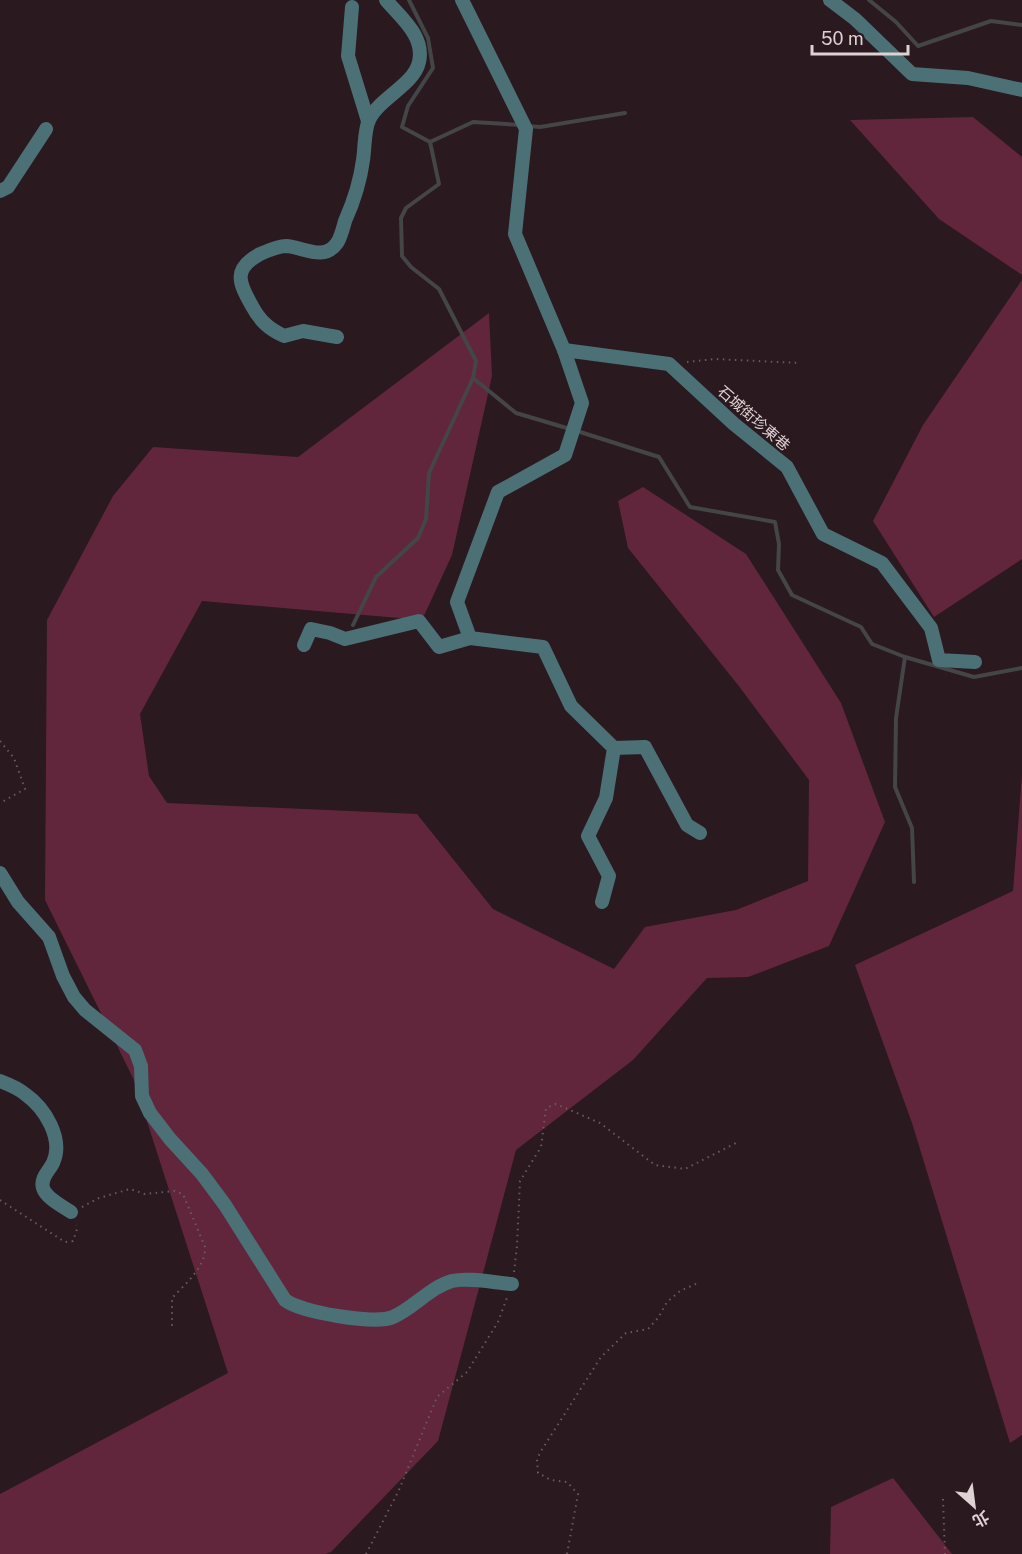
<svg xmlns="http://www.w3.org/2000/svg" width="1022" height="1554" font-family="'Public Sans','Noto Sans TC',sans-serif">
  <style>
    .green { fill: #61263b }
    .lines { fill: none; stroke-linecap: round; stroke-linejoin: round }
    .stream { stroke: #434547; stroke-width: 4 }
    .path { stroke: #6a5b5f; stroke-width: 2; stroke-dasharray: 1.5 4.5; stroke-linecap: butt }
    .minor { stroke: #4b7076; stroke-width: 14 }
    .labels { text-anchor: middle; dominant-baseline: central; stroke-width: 4.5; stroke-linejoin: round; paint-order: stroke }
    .street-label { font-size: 15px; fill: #ded2d5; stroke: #2a191e }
  </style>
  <rect width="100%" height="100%" fill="#2a191e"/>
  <!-- green -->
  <g class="green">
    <path d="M973,117L1022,157V275L939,219L850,120Z"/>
    <path d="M1022,280V559L934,617L873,521L923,425Z"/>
    <path d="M489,313L492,376L452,555L422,620L202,601L140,714L149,776L167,803L417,814L493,909L614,969L645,927L736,910L808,881L809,780L738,685L628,548L618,501L643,487L746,554L841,703L885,822L829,946L748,977L707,978L633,1060L516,1150L438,1441L331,1552L325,1554H0V1494L228,1373L133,1078L45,900L47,620L113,496L153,447L298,457Z"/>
    <path d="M1022,775V1435L1010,1443L912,1123L855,965L1013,891Z"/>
    <path d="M893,1478L952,1554H830L831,1507Z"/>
  </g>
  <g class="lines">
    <!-- stream -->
    <g class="stream">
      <path d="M409,0L428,38L433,68L408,106L402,127L430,142L439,184L406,208L401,218L402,256L411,267L439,289L476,361L473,378L516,413L570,429"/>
      <path d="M869,0L896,22L918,46L991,21L1022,25"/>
      <path d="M528,126L540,127L625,113"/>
      <path d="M430,142L473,122L520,125"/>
      <path d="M577,431L659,457L690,507L775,522L779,544L778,570L792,595L861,627L872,644L905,657L974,677L1022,668"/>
      <path d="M353,625L376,577L418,538L426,519L429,473L473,378"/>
      <path d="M905,657L896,718L895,787L912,828L914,882"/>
    </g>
    <!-- path -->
    <g class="path">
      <path d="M687,362L715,359L800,363"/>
      <path d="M0,741L14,758L25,789L2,802L0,801"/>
      <path d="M0,1200L65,1242L73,1241L77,1229L76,1225"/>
      <path d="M82,1207L99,1198L130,1189L145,1194L174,1191L183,1194L205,1247C206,1267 185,1284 172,1298V1326"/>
      <path d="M514,1272L517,1246L520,1181L541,1147L546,1108L556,1104L600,1123L655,1165L685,1169L736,1143"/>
      <path d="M943,1499L945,1554"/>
      <path d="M366,1554L399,1490L437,1397L467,1372L498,1322L508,1295"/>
      <path d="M567,1554L578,1494L567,1482L551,1480L538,1473L537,1459L541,1451L601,1357L626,1333L648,1329L658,1318L667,1302L680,1291L700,1282"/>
    </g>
    <!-- minor -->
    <g class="minor">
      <path d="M462,0L526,129L515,234L564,350L582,403L565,455L498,492L457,602L470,638L543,647L571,706L614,748L606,798L588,836L609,876L602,902"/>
      <path d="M830,0L855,19L912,74L968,78L1022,90"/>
      <path d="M352,7L348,56L368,121"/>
      <path d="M0,191L8,187L46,129"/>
      <path d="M337,337L303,331L284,336C269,329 260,321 252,306C239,283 232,269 260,254C267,251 278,246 286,246C303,247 324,262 337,243C341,237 343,228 345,221C354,201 360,183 363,160C365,148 364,131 369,120C379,98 414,85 419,62C425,36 401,18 386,0"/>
      <path d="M564,350L669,364L734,424L787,467L823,534L882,563L931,628L939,660L975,662"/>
      <path d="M304,645L311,629L330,633L345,639L419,621L439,647L470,638"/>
      <path d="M614,748L645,747L687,825L700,833"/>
      <path d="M0,873L18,902L49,937L63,976L74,997L85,1010L135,1050L141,1066L142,1096L150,1113L170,1139L202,1174L225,1205L285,1300C300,1312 375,1325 393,1317C414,1308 430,1287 452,1281C468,1277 496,1283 512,1284"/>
      <path d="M0,1081C8,1084 18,1088 25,1094C45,1108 64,1139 53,1163C49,1171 40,1178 43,1188C46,1198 62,1206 71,1212"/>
    </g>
  </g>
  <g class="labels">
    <!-- street labels -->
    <g class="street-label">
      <text transform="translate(754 418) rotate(41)">石城街珍東巷</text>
    </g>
  </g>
  <!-- north arrow -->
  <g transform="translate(974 1506) rotate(152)" stroke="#2a191e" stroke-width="4.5" paint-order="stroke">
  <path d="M0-4.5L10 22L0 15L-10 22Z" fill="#ded2d5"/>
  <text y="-9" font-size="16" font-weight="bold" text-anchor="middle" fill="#ded2d5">北</text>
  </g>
  <!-- scale -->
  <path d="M812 45v9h96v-9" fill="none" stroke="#ded2d5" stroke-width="3"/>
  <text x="821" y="45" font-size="18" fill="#ded2d5" stroke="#2a191e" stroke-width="4.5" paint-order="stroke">50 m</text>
</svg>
